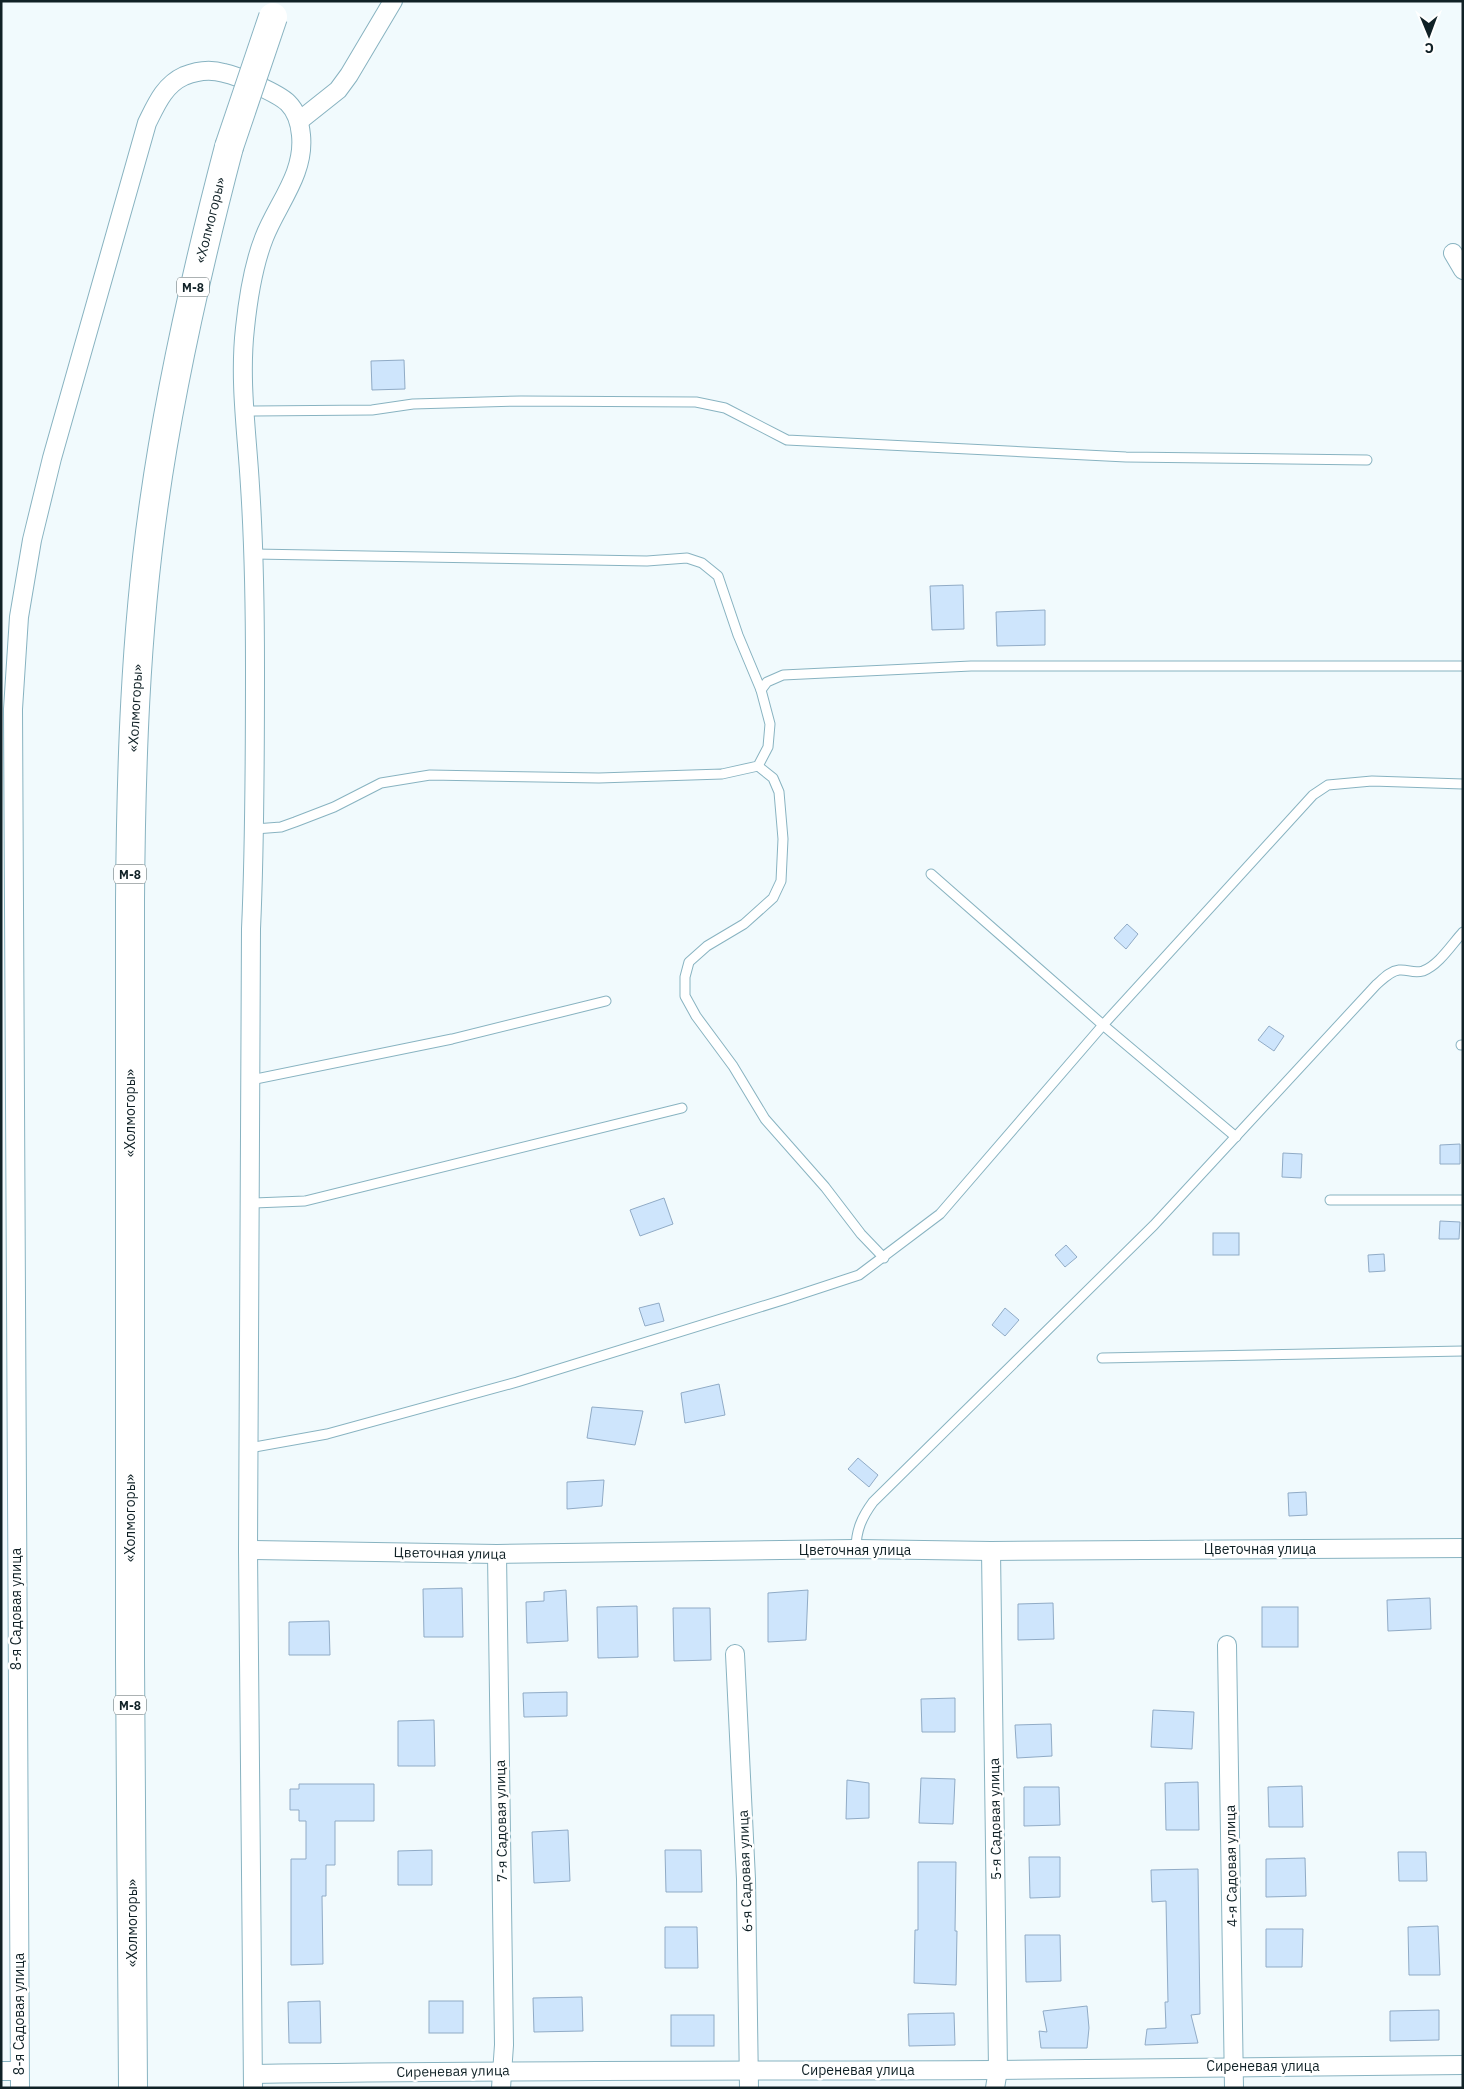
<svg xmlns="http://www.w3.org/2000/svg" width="1464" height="2089" font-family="'IBM Plex Sans',sans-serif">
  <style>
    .building { fill: #cee5fc; stroke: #90abc6 }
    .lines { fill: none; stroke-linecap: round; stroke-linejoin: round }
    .lane-casing { stroke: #88b3c1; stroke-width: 11 }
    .street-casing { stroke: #88b3c1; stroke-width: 20 }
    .highway-casing { stroke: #88b3c1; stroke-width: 30 }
    .lane { stroke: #fff; stroke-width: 9 }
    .street { stroke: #fff; stroke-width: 18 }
    .highway { stroke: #fff; stroke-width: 28 }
    .highway-bridge-casing { stroke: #88b3c1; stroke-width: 30; stroke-linecap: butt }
    .highway-bridge { stroke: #fff; stroke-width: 28 }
    .labels { text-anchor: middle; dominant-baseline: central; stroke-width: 5; stroke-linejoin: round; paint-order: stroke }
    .shield { fill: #fff; stroke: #586467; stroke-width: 1 }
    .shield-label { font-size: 12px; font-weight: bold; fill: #102126 }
    .street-label { font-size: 14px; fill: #102126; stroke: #fff }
  </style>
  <rect width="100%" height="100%" fill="#f1fafd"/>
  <!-- building -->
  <g class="building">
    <path d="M404,360L405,389L372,390L371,361Z"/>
    <path d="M963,585L964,629L932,630L930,586Z"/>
    <path d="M1045,610V645L997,646L996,612Z"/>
    <path d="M1127,924L1138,934L1126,949L1114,938Z"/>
    <path d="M1269,1026L1284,1036L1274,1051L1258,1040Z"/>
    <path d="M1460,1144V1164H1440V1145Z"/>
    <path d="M1283,1153L1302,1154L1301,1178L1282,1177Z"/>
    <path d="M664,1198L673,1224L640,1236L630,1210Z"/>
    <path d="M1440,1221L1460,1222L1459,1239H1439Z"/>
    <rect x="1213" y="1233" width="26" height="22"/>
    <path d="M1066,1245L1077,1257L1065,1267L1055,1255Z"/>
    <path d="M1384,1254L1385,1271L1369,1272L1368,1255Z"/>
    <path d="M659,1303L664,1321L645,1326L639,1308Z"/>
    <path d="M1005,1308L1019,1320L1005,1336L992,1325Z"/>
    <path d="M719,1384L725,1415L685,1423L681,1393Z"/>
    <path d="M592,1407L643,1411L635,1445L587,1438Z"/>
    <path d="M858,1458L878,1475L869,1487L848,1469Z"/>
    <path d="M604,1480L602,1506L567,1509V1482Z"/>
    <path d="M1306,1492L1307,1515L1289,1516L1288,1493Z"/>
    <path d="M462,1588L463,1637H424L423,1589Z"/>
    <path d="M566,1590L568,1641L527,1643L526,1602L544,1601V1592Z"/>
    <path d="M808,1590L806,1640L768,1642V1593Z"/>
    <path d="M1430,1598L1431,1629L1388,1631L1387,1600Z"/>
    <path d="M1053,1603L1054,1639L1018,1640V1604Z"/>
    <path d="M637,1606L638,1657L598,1658L597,1607Z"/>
    <rect x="1262" y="1607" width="36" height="40"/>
    <path d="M673,1608H710L711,1660L674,1661Z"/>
    <path d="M329,1621L330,1655H289V1622Z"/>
    <path d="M567,1692V1716L524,1717L523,1693Z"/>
    <path d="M955,1698V1732H922L921,1699Z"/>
    <path d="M1153,1710L1194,1712L1192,1749L1151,1747Z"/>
    <path d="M434,1720L435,1766H398V1721Z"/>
    <path d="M1051,1724L1052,1756L1017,1758L1015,1725Z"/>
    <path d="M921,1778L955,1779L953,1824L919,1823Z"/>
    <path d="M847,1780L869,1783V1818L846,1819Z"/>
    <path d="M1198,1782L1199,1830H1166L1165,1783Z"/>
    <path d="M299,1784H374V1821H335V1865H326V1896H322L323,1964L291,1965V1859H306V1821H299V1810H290V1789H299Z"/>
    <path d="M1302,1786L1303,1827H1269L1268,1787Z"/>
    <path d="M1024,1787H1059L1060,1825L1024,1826Z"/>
    <path d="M568,1830L570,1881L534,1883L532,1832Z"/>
    <path d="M432,1850V1885H398V1851Z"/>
    <path d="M665,1850H701L702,1892H666Z"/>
    <path d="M1398,1852H1426L1427,1881H1399Z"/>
    <path d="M1029,1857H1060V1897L1030,1898Z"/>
    <path d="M1305,1858L1306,1896L1266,1897V1859Z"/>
    <path d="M918,1862H956L955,1931H957L956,1985L914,1983L915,1930H918Z"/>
    <path d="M1198,1869L1200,2014L1191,2015L1198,2043L1145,2045L1147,2029L1166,2028L1165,2002H1168L1166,1901L1152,1902L1151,1870Z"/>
    <path d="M1438,1926L1440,1975H1409L1408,1927Z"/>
    <path d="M665,1927H697L698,1968H665Z"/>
    <path d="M1266,1929H1303L1302,1967H1266Z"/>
    <path d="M1025,1935H1060L1061,1981L1026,1982Z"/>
    <path d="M582,1997L583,2031L534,2032L533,1998Z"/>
    <path d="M320,2001L321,2043H289L288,2002Z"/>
    <rect x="429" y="2001" width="34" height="32"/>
    <path d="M1087,2006L1089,2028L1087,2048H1041L1039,2031L1047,2032L1043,2011Z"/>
    <path d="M1439,2010V2040L1390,2041V2011Z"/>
    <path d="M954,2013L955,2045L909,2046L908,2014Z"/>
    <rect x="671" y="2015" width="43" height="31"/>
  </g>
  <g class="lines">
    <!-- lane casing -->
    <g class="lane-casing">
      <g id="lane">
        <path d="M243,411L372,410L413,404L521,401L696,402L725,408L787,440L1126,457L1367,460"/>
        <path d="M253,554L647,561L687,558L702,563L718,576L738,635L761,690"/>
        <path d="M758,766L773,778L779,792L783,839L781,881L773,898L744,924L707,946L689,962L685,977V996L696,1016L733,1066L765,1119L825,1187L861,1234L884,1258"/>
        <path d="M255,829L281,827L295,822L334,807L381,783L430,775L599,778L722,774L758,766L768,747L770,724L761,690L767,682L783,675L971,666H1463"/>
        <path d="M931,874L1103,1025L1236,1137"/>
        <path d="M1461,1045H1463"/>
        <path d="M251,1080L452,1039L606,1001"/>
        <path d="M1330,1200H1463"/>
        <path d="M251,1203L305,1201L682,1108"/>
        <path d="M1102,1358L1463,1351"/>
        <path d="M249,1448L327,1434L517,1382L786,1299L859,1275L940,1214L1103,1025L1313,795L1328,785L1372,781L1463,784"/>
        <path d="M856,1549C856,1530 862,1517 873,1502L1154,1225L1376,985C1383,979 1390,971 1399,970C1408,969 1413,974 1423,971C1439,965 1452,944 1463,932"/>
      </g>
    </g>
    <!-- street casing -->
    <g class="street-casing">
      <g id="street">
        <path d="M299,121L338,90L349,75L393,1"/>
        <path d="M1453,253L1463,270"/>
        <path d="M248,1550L497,1554L856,1549L991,1551L1463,1548"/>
        <path d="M991,1551L998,2070L995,2088"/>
        <path d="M497,1554L504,2045L501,2088"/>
        <path d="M1227,1645L1234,2088"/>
        <path d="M735,1654L746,1879L749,2088"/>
        <path d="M1,2071H19"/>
        <path d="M253,2074C500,2070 747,2071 995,2070C1151,2069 1307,2066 1463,2065"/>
        <path d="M20,2088L13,709L19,617L32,540L52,458L147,123C156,105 164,85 184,76C196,71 211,69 224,73C238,76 278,93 288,103C296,111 300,124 301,135C305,174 277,204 264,238C253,266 248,299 245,328C239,381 247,433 250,486C254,546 255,608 255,669C255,756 255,842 251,929L248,1550L253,2088"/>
      </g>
    </g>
    <!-- highway casing -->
    <g class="highway-casing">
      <path id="highway" d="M133,2088L130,1660V901C131,768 135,635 154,503C171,382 198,265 229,147"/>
    </g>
    <!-- lane -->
    <use href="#lane" class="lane"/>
    <!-- street -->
    <use href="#street" class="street"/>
    <!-- highway -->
    <use href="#highway" class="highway"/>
    <!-- highway-bridge casing -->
    <g class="highway-bridge-casing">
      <path id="highway-bridge" d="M229,147L273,17"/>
    </g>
    <!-- highway-bridge -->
    <use href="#highway-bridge" class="highway-bridge"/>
  </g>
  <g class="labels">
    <!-- shield labels -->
    <g class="shield">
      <rect x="177" y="277.5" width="32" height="19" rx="4"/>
      <rect x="114" y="864.5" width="32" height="19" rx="4"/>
      <rect x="114" y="1695.5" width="32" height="19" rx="4"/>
    </g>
    <g class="shield-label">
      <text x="193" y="287">М-8</text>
      <text x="130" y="874">М-8</text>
      <text x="130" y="1705">М-8</text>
    </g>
    <!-- street labels -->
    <g class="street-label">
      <text transform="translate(210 220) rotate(-76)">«Холмогоры»</text>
      <text transform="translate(135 708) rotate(-87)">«Холмогоры»</text>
      <text transform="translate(130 1113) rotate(-90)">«Холмогоры»</text>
      <text transform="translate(130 1518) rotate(-90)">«Холмогоры»</text>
      <text x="1260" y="1549">Цветочная улица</text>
      <text x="855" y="1550">Цветочная улица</text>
      <text transform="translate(450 1553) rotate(1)">Цветочная улица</text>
      <text transform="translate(16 1609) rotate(-90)">8-я Садовая улица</text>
      <text transform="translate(995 1819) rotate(-91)">5-я Садовая улица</text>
      <text transform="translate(501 1821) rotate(-91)">7-я Садовая улица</text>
      <text transform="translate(1231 1866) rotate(-91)">4-я Садовая улица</text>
      <text transform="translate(745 1871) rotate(-92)">6-я Садовая улица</text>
      <text transform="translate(132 1923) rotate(-90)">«Холмогоры»</text>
      <text transform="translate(19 2014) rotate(-90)">8-я Садовая улица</text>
      <text x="1263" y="2066">Сиреневая улица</text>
      <text x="858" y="2070">Сиреневая улица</text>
      <text transform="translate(453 2071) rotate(-1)">Сиреневая улица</text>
    </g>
  </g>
  <!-- border -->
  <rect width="1464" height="2089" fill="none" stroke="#102126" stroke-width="5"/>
  <!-- north arrow -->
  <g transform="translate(1429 35) rotate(179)" stroke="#ffffff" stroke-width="4" paint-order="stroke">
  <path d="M0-4L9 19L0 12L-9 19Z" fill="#102126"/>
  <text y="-8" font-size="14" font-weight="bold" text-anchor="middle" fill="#102126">С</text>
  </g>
</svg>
